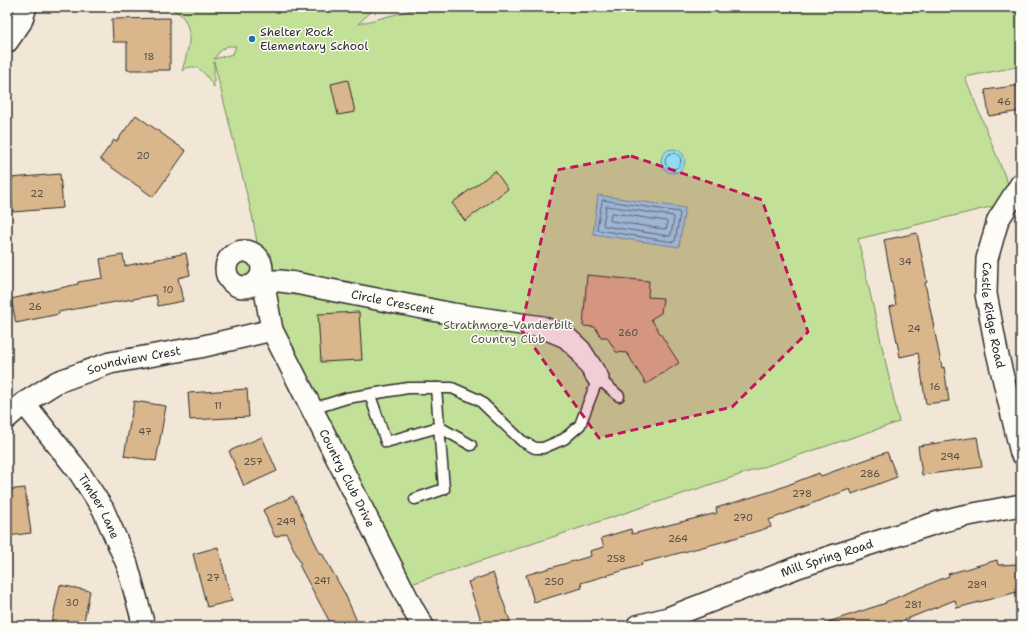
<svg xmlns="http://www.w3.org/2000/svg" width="1028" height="633" font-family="'Shantell Sans',sans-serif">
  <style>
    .green { fill: #c2e098; stroke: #768662; fill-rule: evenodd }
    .water { fill: #91dcf2; stroke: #6895a2 }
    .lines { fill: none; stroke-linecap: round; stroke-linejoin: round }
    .shore { stroke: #54727b; stroke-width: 1 }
    .building { fill: #d9b68b; stroke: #2b2b2b }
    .service-casing { stroke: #2b2b2b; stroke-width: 13 }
    .minor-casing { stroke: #2b2b2b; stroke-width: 24 }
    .service { stroke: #fdfcf7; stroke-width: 10 }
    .minor { stroke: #fdfcf7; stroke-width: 21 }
    .marked { fill: #c2185b; fill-opacity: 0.2; stroke: #c2185b; stroke-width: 3; stroke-dasharray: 8 5; stroke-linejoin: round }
    .poi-dot { fill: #1f6fb2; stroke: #fdfcf7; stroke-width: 1.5 }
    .labels { text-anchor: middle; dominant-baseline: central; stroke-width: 3; stroke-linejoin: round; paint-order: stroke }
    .number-label { font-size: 10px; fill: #564e43 }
    .poi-label { font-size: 12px; fill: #2b2b2b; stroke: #fdfcf7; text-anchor: start }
    .street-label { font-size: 12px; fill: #2b2b2b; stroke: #fdfcf7 }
    .park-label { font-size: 12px; fill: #515846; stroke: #fdfcf7 }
  </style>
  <rect width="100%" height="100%" fill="#f2e7d7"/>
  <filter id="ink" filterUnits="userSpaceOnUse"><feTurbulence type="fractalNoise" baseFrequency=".025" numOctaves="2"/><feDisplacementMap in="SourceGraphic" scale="8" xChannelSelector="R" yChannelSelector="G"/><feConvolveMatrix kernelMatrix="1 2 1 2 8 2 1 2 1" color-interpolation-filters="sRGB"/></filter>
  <g filter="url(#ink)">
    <!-- green -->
    <path class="green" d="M171,7H353L373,10L358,24L424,7H1021V66L965,77L1012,194L1007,203L858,239L899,422L402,587L255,283C249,286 243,288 237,285C211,273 237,234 260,259L252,215L214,62V87C209,80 201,65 191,67C188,67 184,69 182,71C187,53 195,32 182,16C179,13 175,11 172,9ZM227,46H236L233,54L214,59L220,51Z"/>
    <!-- water -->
    <g class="water">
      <circle cx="673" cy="161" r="12"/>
      <path d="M598,195L685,208L679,247L593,234Z"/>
    </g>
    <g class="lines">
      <!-- shore -->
      <g class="shore">
        <circle cx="673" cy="161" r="8"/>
        <path d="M603,200L679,212L680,214L675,241L673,242L598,230L597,228L602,202Z"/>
        <path d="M607,206L673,216L674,218L671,235L669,236L604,226L603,224L606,207Z"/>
        <path d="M613,213L666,221L667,222V228L664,229L611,221L610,220L611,214Z"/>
      </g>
    </g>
    <!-- building -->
    <g class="building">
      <path d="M170,18V70H127V42H113L112,19Z"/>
      <path d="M348,80L355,112L338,115L331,84Z"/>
      <path d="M1021,85V111L989,116L985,90Z"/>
      <path d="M136,115L186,151L153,197L100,159L114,140L116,142Z"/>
      <path d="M495,171L508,189L465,221L452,203Z"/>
      <path d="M60,174L63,208L13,212L10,178Z"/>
      <path d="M917,233L927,282L925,283L942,368L944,367L949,401L926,404L918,353L900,357L890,307L896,305L884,240Z"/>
      <path d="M186,253L190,275L178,278L183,301L158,306L156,295L58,312L59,314L16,323L11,299L78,284V282L103,278L100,259L123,255L125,266Z"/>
      <path d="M587,275L649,281L648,297L663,298L661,313L651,319L679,363L646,384L627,353L616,352L607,337H601L595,327L583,326Z"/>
      <path d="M359,312L362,360L321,362L318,314Z"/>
      <path d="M247,389L249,417L190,420L188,393Z"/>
      <path d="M134,401L166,406L156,461L124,456Z"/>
      <path d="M262,437L277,471L244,486L229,451Z"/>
      <path d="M977,437L982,467L922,475L918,446Z"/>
      <path d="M887,452L897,477L852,494L850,489L769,520L771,527L718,543L641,563L642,565L581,583L582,588L534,602L526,575L591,556L590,551L604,547L601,538L631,529L632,534L717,513L716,508L772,491L819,473L821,476Z"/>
      <path d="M25,488L31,533L7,536V490Z"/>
      <path d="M293,496L320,553H322L345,594L359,626H332L299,565L301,564L286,533L275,537L263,510Z"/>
      <path d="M218,547L232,601L207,607L193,554Z"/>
      <path d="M997,560L998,565L1021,564V591L957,608L955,600L889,626H826L825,623L886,603L885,602L949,576L948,574Z"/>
      <path d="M493,573L504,604L512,626H483L468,582Z"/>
      <path d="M60,585L90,591L83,626H51Z"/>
    </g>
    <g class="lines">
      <!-- service casing -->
      <g class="service-casing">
        <g id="service">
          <path d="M370,395L386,442L439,427L471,445"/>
          <path d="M312,409L347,398L408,388H452L479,400L522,441L535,448H543L564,439L580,425L598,378L619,396"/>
          <path d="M415,499L444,489L436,388"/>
        </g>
      </g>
      <!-- minor casing -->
      <g class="minor-casing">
        <g id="minor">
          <path d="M7,42L21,22L26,7"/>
          <path id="s1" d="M1021,184L998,220L987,259L986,294L997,352L1021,453"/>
          <circle cx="244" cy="269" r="18"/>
          <path id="s2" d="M262,274L272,330L414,611L423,626"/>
          <path id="s3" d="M263,281H280L295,283L453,314L542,327L566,337L580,350L598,378"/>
          <path id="s4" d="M24,403L79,472L103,509L127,564L144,626"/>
          <path id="s5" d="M7,418L24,403L57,382L110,363L200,347L272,330"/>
          <path id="s6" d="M637,626L668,618L798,567L939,522L963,516L1021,505"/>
        </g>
      </g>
      <!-- service -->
      <use href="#service" class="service"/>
      <!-- minor -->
      <use href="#minor" class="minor"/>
    </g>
  </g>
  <!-- marked area -->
  <path class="marked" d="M631,156L762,200L808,332L732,407L599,438L521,329L557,170Z"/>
  <!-- markers -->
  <circle class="poi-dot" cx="252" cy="39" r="4"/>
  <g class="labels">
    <!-- number labels -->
    <g class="number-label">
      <text x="149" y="56">18</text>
      <text x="1004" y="101">46</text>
      <text x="143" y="155">20</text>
      <text x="37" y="193">22</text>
      <text x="905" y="261">34</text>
      <text x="168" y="289">10</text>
      <text x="35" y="306">26</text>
      <text x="914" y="328">24</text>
      <text x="628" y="332">260</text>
      <text x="935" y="386">16</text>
      <text x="218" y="405">11</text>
      <text x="145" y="431">47</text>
      <text x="950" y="456">294</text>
      <text x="253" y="461">257</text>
      <text x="870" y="473">286</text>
      <text x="802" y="493">278</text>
      <text x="743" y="517">270</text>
      <text x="286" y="521">249</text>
      <text x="678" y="538">264</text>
      <text x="616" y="558">258</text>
      <text x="213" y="577">27</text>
      <text x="322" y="580">241</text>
      <text x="554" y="581">250</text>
      <text x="977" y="584">289</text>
      <text x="72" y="602">30</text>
      <text x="913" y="604">281</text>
    </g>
    <!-- poi labels -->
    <g class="poi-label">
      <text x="260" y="32">Shelter Rock<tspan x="260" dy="14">Elementary School</tspan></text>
    </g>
    <!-- street labels -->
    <g class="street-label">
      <text stroke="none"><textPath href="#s3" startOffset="132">Circle Crescent</textPath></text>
      <text stroke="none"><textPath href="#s1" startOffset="140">Castle Ridge Road</textPath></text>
      <text stroke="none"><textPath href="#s5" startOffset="142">Soundview Crest</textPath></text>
      <text stroke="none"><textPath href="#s2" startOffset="223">Country Club Drive</textPath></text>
      <text stroke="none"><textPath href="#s4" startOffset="128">Timber Lane</textPath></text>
      <text stroke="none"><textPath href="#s6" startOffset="202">Mill Spring Road</textPath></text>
    </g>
    <!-- park labels -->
    <g class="park-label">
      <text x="508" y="325">Strathmore-Vanderbilt<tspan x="508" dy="14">Country Club</tspan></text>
    </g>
  </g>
  <!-- margin -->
  <rect width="1028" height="633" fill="none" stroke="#fdfcf7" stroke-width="24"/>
  <rect x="12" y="12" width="1004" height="609" fill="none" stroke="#2b2b2b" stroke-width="1.5" filter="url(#ink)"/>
</svg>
